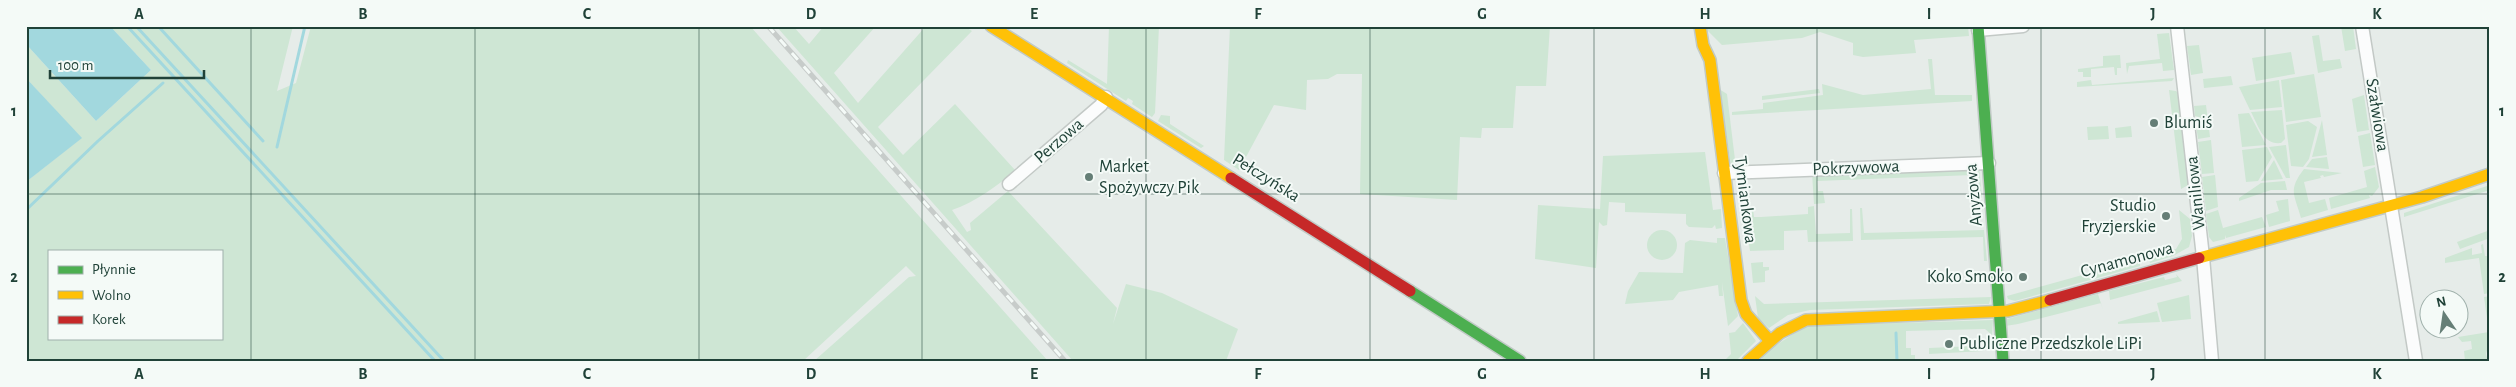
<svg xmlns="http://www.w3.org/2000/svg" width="2516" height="387" font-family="'Alegreya Sans',sans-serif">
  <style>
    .green { fill: #cee6d4; fill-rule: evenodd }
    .water { fill: #a2d8de }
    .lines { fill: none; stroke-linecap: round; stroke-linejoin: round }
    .stream { stroke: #a2d8de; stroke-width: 3 }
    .street-casing { stroke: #c3c9c6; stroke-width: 15 }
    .fast-casing { stroke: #c1cac6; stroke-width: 14 }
    .slow-casing { stroke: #c1cac6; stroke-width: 14 }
    .jam-casing { stroke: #c1cac6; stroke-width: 14 }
    .street { stroke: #fbfcfc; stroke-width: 12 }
    .fast { stroke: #4caf50; stroke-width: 11 }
    .slow { stroke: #ffc107; stroke-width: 11 }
    .jam { stroke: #c62828; stroke-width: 11 }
    .rail-casing { stroke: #c7ccca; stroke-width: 5 }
    .rail { stroke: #f4faf7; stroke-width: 3; stroke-dasharray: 9; stroke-linecap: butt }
    .grid { fill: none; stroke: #204238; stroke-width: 1; stroke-opacity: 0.55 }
    .poi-dot { fill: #657e76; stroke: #f4faf7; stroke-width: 2 }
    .labels { text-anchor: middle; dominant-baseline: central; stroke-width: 4; stroke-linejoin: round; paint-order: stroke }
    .street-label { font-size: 18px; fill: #204238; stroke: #f4faf7 }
    .poi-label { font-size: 18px; fill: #204238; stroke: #f4faf7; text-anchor: start }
    .neatline { fill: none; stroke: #204238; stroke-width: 2 }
    .grid-label { font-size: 16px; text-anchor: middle; font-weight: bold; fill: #204238 }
  </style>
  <rect width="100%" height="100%" fill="#e6ece9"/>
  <!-- green -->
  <g class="green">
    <path d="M110,26H293L277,91L296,83L311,26H750L1048,361H814L909,277L916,276L906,266L803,361H26V182L81,138L26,78V44L96,121L151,70ZM49,251H221V338H49Z"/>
    <path d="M776,26H793L809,44L824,26H876L834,73L858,103L926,26H964L972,31L878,127L903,155L955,104L1015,170C998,186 975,202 952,210L967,232L971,230L970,223L1008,191L1117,308L1113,324L1126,284L1162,293L1238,329L1226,361H1073Z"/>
    <path d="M1109,26H1159L1155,113L1152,117L1132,104L1133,101L1128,98L1126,101L1067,63L1068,60L1107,84Z"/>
    <path d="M1230,26H1550L1546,86H1516L1513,128H1482L1481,138L1460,137L1457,200L1360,194L1362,74H1337L1328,79L1307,80L1306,110L1274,105L1239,170L1224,160Z"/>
    <path d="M1706,26H1968L1969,36L1914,40L1916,53L1863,57L1853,55V43L1820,32L1802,38L1722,45L1707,30Z"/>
    <path d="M2341,26H2353L2356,49L2345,51Z"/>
    <path d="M2169,33L2174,70L2163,71L2162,63L2129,66L2127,74L2126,63L2160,59L2157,34Z"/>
    <path d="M2319,35L2323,61L2340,59L2342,68L2318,73L2312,36Z"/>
    <path d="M2199,45L2203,73L2191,75L2187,46Z"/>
    <path d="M2291,52L2295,74L2256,81L2252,58Z"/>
    <path d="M2120,55L2121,68H2117V75H2115L2114,67L2091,69V77H2083V72H2078V69L2103,66V56Z"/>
    <path d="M1928,59H1932L1935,95H1972V101L1732,115V112L1763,109V103L1823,95L1822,84L1863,95L1931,89Z"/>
    <path d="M2314,74L2321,117L2286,122L2281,80Z"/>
    <path d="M2231,76L2233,85L2204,88L2203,79Z"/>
    <path d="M2174,78L2172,81L2077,87V82L2091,80L2092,85Z"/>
    <path d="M2279,80L2282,107L2250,110L2239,87Z"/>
    <path d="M1719,89L1727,94L1736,168L1731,165Z"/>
    <path d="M1819,89L1820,93L1762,100V96Z"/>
    <path d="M2169,90L2176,91L2179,94L2190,184L2181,189Z"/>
    <path d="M2364,95L2369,130L2357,132L2352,99Z"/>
    <path d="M2206,105L2210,137L2198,139L2195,118L2199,117L2195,116L2194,106Z"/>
    <path d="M2282,110L2285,139L2281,143C2263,145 2259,127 2251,112Z"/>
    <path d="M2249,113L2266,145L2242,147L2238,114Z"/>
    <path d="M1161,115L1170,116V124L1204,146L1201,148L1158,121Z"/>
    <path d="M2322,120L2327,155L2312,157Z"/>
    <path d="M2308,121L2317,127L2309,159L2303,167L2291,166L2286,125Z"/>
    <path d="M2108,126L2109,139L2088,140L2087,127Z"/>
    <path d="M2131,126L2132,137L2116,138L2115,128Z"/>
    <path d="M2370,133L2375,165L2363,167L2358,136Z"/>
    <path d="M2211,140L2214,173L2202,174L2198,142Z"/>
    <path d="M2286,145L2290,178H2286L2269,147Z"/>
    <path d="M2267,147L2272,157L2258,181L2246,182L2242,150Z"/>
    <path d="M1705,152L1713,210L1721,209L1722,228L1716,229L1715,225L1712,228L1689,227L1686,224V214L1625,212V203L1609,202L1607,225L1603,226L1599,222L1596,268L1535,259L1538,205L1600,209L1603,156Z"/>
    <path d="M2327,157L2329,169L2306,167L2312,159Z"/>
    <path d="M2274,160L2283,179L2261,181Z"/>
    <path d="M1979,167L1982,198L1974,197L1973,186L1978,187L1980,181L1974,179L1973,183V175L1817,181L1818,191H1823L1825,203L1814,204L1812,173Z"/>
    <path d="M2375,167L2379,187L2372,196L2369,195L2370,198L2331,209L2329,198L2367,187L2364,171Z"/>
    <path d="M2304,169L2342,173L2324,177L2323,175L2320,176L2321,178L2304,182L2309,203L2325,199L2328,210L2301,218C2294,193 2288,190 2304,169Z"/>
    <path d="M2215,175L2218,207L2206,211L2202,177Z"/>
    <path d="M2285,181L2287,190H2271L2239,201V198L2261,183Z"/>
    <path d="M2490,185V190L2404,217V213Z"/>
    <path d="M2288,199L2290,221L2269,227L2266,215L2279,211L2276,201Z"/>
    <path d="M1814,206L1816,234L1850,233V209H1852L1853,241L1808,242L1807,230L1784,231V250L1750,251L1744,208H1753L1754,217H1761L1808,214V207Z"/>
    <path d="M1860,208H1862L1864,233L1984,230L1987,261H1984L1983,237L1861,240Z"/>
    <path d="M2179,210L2190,219L2192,236L2189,247L2173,256L2150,263L2149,260L2140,263V266L2015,301L2008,299L2007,296L2176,249L2182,239Z"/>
    <path d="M2218,210L2223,228L2262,217L2266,227L2226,238L2225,235V239L2213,242L2209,237L2206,214Z"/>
    <path d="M2490,230V238L2460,249L2457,242Z"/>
    <circle cx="1662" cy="245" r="15"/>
    <path d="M1717,238H1725L1738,316L1728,326L1722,282L1723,296H1719L1718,285L1679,292L1673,300L1625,304L1628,291L1639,272L1683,273L1685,243L1690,240L1717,243Z"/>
    <path d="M2483,244L2485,256H2490V293L2484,294L2479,258L2445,263V258L2472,248V255L2482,253L2481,245Z"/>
    <path d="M1763,262V267H1769V270L1765,271V282L1753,283L1751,263Z"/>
    <path d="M2176,274L2182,281L2110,300L2109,291L2164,277L2165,280L2177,277Z"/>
    <path d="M2098,294L2103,310L2101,303L2018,324L2005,326L2007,319Z"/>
    <path d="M2189,295L2191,319L2162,322L2157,303Z"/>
    <path d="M1755,296L1764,304L1991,297L1989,304L1810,310L1788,315L1769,328L1758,318Z"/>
    <path d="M2490,296V340L2486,354L2488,361H2465L2464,351L2472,349L2471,341L2462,342L2458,337L2489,332L2484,297Z"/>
    <path d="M2157,311L2160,322L2118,324V322Z"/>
    <path d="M1993,320L1992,335L1985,329L1906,331V348H1911V355H1915V361H1761L1763,354L1805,326Z"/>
    <path d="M1743,323L1756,341L1736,361H1724L1731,354L1729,333L1735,332Z"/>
    <path d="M1975,344L1984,346V351L1929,354V348L1975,346Z"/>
  </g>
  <!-- water -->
  <g class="water">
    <path d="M26,26H110L151,70L96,121L26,44Z"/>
    <path d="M26,78L82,138L26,182Z"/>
  </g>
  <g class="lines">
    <!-- stream -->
    <g class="stream">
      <path d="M127,26L435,361"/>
      <path d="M136,26L444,361"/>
      <path d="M158,26L263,141"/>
      <path d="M277,147L305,26"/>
      <path d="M26,210L98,141L163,83"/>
      <path d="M1896,333L1897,361"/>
    </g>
    <!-- street casing -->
    <g class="street-casing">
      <g id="street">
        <path d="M2177,26L2203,257L2212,361"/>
        <path d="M2362,26L2416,361"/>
        <path d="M1978,30L2023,26"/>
        <path d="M1724,173L1989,163"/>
        <path d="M1009,184L1101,105L1106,97"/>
      </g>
    </g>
    <!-- fast casing -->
    <g class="fast-casing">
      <g id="fast">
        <path d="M1978,26L2003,361"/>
        <path d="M1410,291L1520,361"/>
      </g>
    </g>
    <!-- slow casing -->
    <g class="slow-casing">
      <g id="slow">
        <path d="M991,26L1231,178"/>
        <path d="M1700,26L1703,45L1710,60L1741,300L1746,314L1770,341"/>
        <path d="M2199,258L2422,197L2490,174"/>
        <path d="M1748,361L1780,333L1806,320L2008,311L2050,300"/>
      </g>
    </g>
    <!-- jam casing -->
    <g class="jam-casing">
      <g id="jam">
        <path d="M1231,178L1410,291"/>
        <path d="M2050,300L2199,258"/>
      </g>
    </g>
    <!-- street -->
    <use href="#street" class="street"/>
    <!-- fast -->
    <use href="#fast" class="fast"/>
    <!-- slow -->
    <use href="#slow" class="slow"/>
    <!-- jam -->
    <use href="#jam" class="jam"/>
    <!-- rail casing -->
    <g class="rail-casing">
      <path id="rail" d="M768,26L1065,361"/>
    </g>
    <!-- rail -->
    <use href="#rail" class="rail"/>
  </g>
  <!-- grid -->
  <path class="grid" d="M251,26V361M475,26V361M699,26V361M922,26V361M1146,26V361M1370,26V361M1594,26V361M1817,26V361M2041,26V361M2265,26V361M26,194H2490"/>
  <!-- markers -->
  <g class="poi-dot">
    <circle cx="2154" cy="123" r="5"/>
    <circle cx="1089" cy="177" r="5"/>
    <circle cx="2166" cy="216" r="5"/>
    <circle cx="2023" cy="277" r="5"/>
    <circle cx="1949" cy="344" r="5"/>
  </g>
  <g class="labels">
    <!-- street labels -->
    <g class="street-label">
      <text transform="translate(2377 115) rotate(81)">Szałwiowa</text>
      <text transform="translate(1059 141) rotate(-41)">Perzowa</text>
      <text transform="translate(1856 168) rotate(-2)">Pokrzywowa</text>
      <text transform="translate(1266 178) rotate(32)">Pełczyńska</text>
      <text transform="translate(2196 193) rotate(-96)">Waniliowa</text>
      <text transform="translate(1974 195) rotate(-95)">Anyżowa</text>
      <text transform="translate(1745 200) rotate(83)">Tymiankowa</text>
      <text transform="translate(2127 260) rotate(-15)">Cynamonowa</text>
    </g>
    <!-- poi labels -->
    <g class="poi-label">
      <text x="2164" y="123">Blumiś</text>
      <text x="1099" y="167">Market<tspan x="1099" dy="21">Spożywczy Pik</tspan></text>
      <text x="2156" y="206" text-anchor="end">Studio<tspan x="2156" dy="21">Fryzjerskie</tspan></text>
      <text x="2013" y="277" text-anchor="end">Koko Smoko</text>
      <text x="1959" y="344">Publiczne Przedszkole LiPi</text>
    </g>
  </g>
  <!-- border -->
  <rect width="2516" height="387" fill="none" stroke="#f4faf7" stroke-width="55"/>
  <!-- legend -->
  <rect x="48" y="250" width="175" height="90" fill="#f4faf7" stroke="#9fb0ab"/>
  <rect x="58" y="266" width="25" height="8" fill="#4caf50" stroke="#9fb0ab"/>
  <text x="92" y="274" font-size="15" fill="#204238">Płynnie</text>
  <rect x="58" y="291" width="25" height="8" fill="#ffc107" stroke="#9fb0ab"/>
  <text x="92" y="300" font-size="15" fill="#204238">Wolno</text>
  <rect x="58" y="316" width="25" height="8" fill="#c62828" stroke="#9fb0ab"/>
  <text x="92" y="324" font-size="15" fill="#204238">Korek</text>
  <!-- north arrow -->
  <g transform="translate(2444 314) rotate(347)"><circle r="24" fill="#f4faf7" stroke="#9fb0ab"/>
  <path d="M0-4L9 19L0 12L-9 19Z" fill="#657e76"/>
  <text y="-8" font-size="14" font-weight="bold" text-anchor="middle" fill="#204238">N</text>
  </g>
  <!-- scale -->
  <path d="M50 70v8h154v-8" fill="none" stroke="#204238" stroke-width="2.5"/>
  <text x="58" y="70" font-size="15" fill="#204238" stroke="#f4faf7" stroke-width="4" paint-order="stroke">100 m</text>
  <rect x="28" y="28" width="2460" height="332" class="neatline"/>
  <g class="grid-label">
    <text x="139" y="19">A</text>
    <text x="363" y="19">B</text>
    <text x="587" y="19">C</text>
    <text x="811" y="19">D</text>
    <text x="1034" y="19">E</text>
    <text x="1258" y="19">F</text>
    <text x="1482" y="19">G</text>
    <text x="1705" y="19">H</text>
    <text x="1929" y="19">I</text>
    <text x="2153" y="19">J</text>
    <text x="2377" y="19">K</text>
    <text x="14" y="116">1</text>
    <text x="2502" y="116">1</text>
    <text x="14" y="282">2</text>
    <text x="2502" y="282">2</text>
    <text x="139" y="379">A</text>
    <text x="363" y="379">B</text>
    <text x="587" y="379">C</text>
    <text x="811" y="379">D</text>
    <text x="1034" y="379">E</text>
    <text x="1258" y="379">F</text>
    <text x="1482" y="379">G</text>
    <text x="1705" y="379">H</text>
    <text x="1929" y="379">I</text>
    <text x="2153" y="379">J</text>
    <text x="2377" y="379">K</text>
  </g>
</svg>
